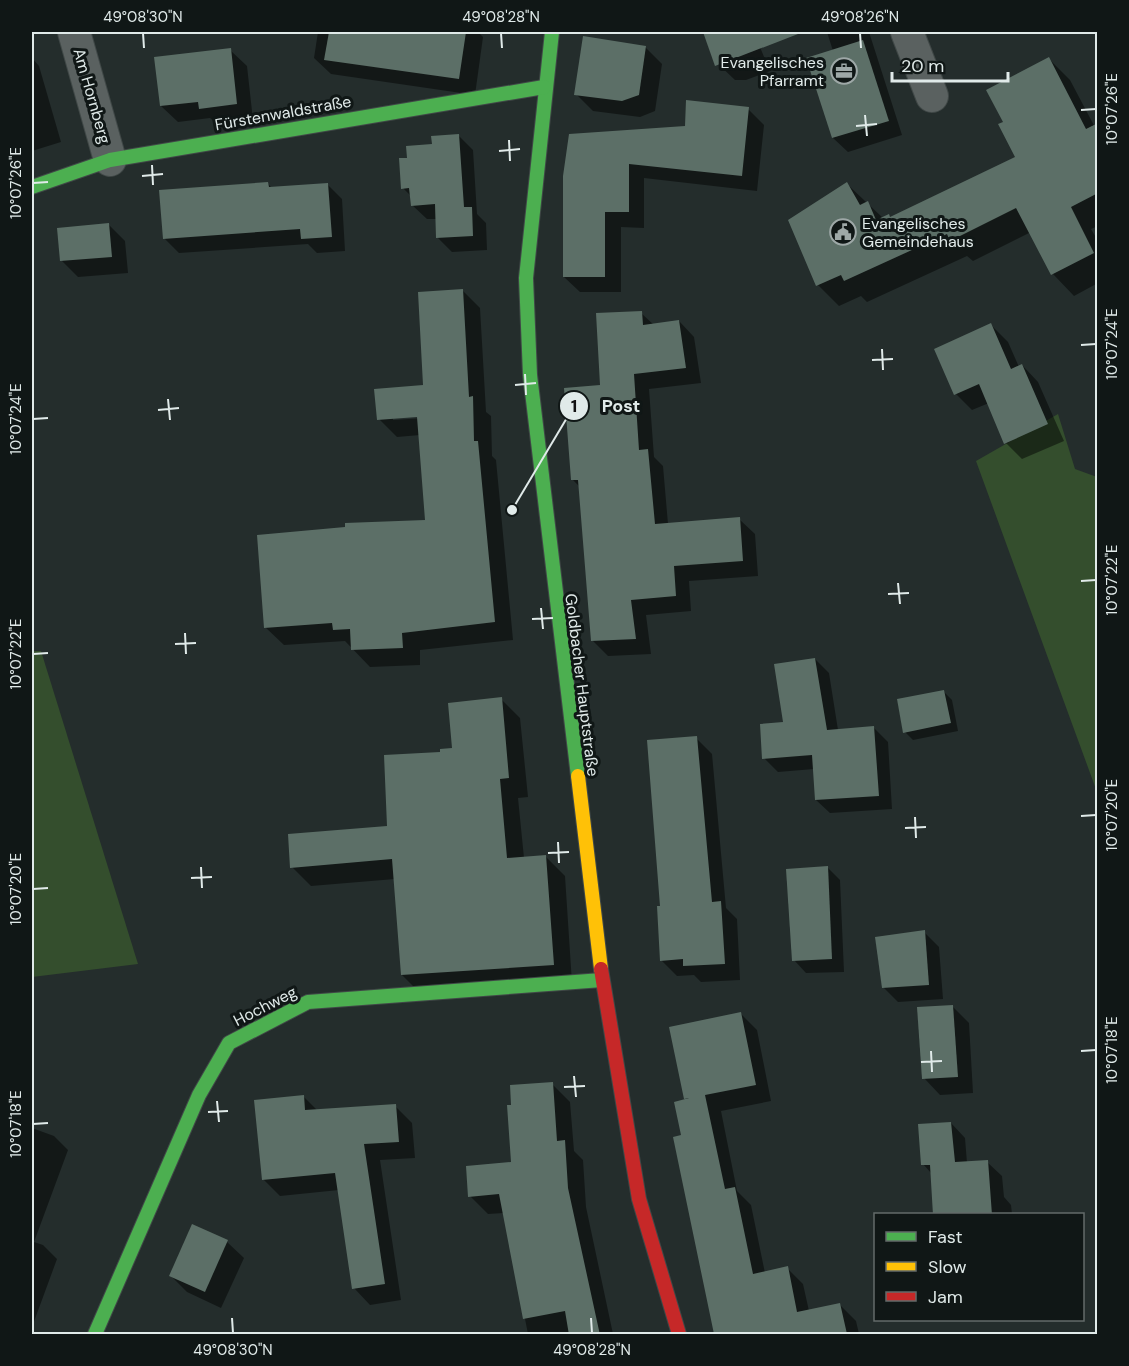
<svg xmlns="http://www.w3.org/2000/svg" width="1129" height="1366" font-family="'DM Sans',sans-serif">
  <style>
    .green { fill: #344e2d }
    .shadow { fill: #0007; fill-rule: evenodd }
    .building { fill: #5c6f67 }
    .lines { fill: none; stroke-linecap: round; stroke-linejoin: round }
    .street-casing { stroke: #404847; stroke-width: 34 }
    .fast-casing { stroke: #404847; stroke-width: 16 }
    .slow-casing { stroke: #404847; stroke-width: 16 }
    .jam-casing { stroke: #404847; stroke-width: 16 }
    .street { stroke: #5a6160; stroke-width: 32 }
    .fast { stroke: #4caf50; stroke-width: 14 }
    .slow { stroke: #ffc107; stroke-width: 14 }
    .jam { stroke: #c62828; stroke-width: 14 }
    .ticks { fill: none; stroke: #e0eae9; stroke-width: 2 }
    .labels { text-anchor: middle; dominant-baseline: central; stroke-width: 6; stroke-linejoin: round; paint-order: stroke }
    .poi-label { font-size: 16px; fill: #e0eae9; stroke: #101716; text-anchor: end }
    .street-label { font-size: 16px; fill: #e0eae9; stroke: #101716 }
    .leader { fill: none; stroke: #e0eae9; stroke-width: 2 }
    .callout-dot { fill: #e0eae9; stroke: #101716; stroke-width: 2 }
    .mark-label { font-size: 18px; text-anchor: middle; font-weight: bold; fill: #111 }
    .callout-label { font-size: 18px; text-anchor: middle; font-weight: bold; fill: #e0eae9; stroke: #101716; stroke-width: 6; stroke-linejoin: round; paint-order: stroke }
    .neatline { fill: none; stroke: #e0eae9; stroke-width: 2 }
    .ticks-label { font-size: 15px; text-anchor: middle; fill: #e0eae9 }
  </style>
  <rect width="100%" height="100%" fill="#242d2c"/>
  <!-- green -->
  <g class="green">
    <path d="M1058,414L1075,469L1097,477V792L976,461Z"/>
    <path d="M32,651H41L138,964L32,977Z"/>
  </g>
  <!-- shadow -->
  <g class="shadow">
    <path d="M318,32H478L483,37L475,95L331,74L314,58Z"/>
    <path d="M704,32H768L757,40L770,71L746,80H735L715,61Z"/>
    <path d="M827,32H869L902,135L848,152L833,138L808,59L833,51Z"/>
    <path d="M645,47L662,64L655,111L640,117L593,111L576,94Z"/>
    <path d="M230,50L247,66L253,120L217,124L210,118L178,122L161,106Z"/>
    <path d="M32,58L39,66L61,142L32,151Z"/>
    <path d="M1049,59L1070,80L1098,133V226L1091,229L1098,241V283L1074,296L1053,274L1031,232L973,261L967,256L867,302L861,296L839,306L818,285L847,184L883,218L889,216L891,218L1017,157L1005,123Z"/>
    <path d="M748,109L764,125L757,191L644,178V228L621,227V292H580L564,277V176L686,128Z"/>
    <path d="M458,135L473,150L477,214L486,223L487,250L452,252L438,238L437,219H427L412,205V197L403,188L409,159Z"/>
    <path d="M268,184L272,188L327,184L342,199L345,251L317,253L308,244L179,253L164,238Z"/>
    <path d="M109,225L125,241L128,273L78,277L62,261Z"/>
    <path d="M462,290L480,308L486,412L491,416L492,456L496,460L513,640L420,650V665L370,667L345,641L284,645L265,627L427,522L420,435L397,437L379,419L425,387ZM424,415V418L393,420V417Z"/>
    <path d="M641,313L654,325L679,321L694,337L701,383L649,389L654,457L663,466L668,524L739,519L755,534L758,576L689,581L691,611L646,615L651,654L608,656L592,640L580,487L573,480L602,386Z"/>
    <path d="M991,325L1008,342L1019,367L1022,365L1038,382L1064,441L1022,459L1006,443L989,403L972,410L956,394Z"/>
    <path d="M815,659L829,673L838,730L874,728L888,742L892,809L830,813L816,800L814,769L778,772L764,758L785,723Z"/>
    <path d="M944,692L952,700L958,731L913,740L905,732Z"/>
    <path d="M501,699L520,718L528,797L518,798L524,858L546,857L565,876L572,983L421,994L402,975L395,879L311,886L292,867L388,827L442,753L454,750Z"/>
    <path d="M696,738L712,754L726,908L737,919L740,980L701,982L694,975L677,976L661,960Z"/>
    <path d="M827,867L840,880L844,972L806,973L794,960Z"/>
    <path d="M924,932L939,947L943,999L898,1002L883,987Z"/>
    <path d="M952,1006L969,1023L973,1093L940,1095L924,1078Z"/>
    <path d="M741,1014L757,1030L771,1101L721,1111L737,1191L751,1205L765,1273L787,1268L803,1284L809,1311L840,1305L856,1321L859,1334H715L674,1138L683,1137L686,1099Z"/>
    <path d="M552,1084L570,1102L574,1151L583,1160L586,1207L613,1334H528L504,1213L488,1214L470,1196L512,1164Z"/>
    <path d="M303,1096L317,1110L395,1106L412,1123L415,1158L380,1160L401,1300L370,1305L354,1288L339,1190L280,1196L263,1179Z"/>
    <path d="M951,1123L965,1138L967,1163L987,1162L1002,1176L1004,1197L1011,1205L1012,1214H935L932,1174L923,1164Z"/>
    <path d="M32,1128L54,1136L68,1150L34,1242L43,1245L57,1259L32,1327Z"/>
    <path d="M227,1242L244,1258L221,1308L187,1292L170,1275Z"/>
  </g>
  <!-- building -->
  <g class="building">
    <path d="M329,32H466L459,79L324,60Z"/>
    <path d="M703,32H798V34L715,66Z"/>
    <path d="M583,36L646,46L639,95L622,101L574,95Z"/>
    <path d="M863,40L889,121L832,138L806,58Z"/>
    <path d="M231,48L237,104L199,109L198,102L160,106L154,57Z"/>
    <path d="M1049,57L1086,129L1098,123V193L1071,207L1094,253L1051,275L1016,208L950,241L947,234L844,281L841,275L816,286L788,220L847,182L860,205L868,201L876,220L889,214L890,217L1015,157L998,124L1003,122L986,90Z"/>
    <path d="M686,100L749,107L742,176L629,164V212H605V277H563V176L569,134L685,126Z"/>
    <path d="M459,134L464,207H472L473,236L436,238L435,204L411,206L409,188L401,189L399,158H407L406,146L432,144L431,136Z"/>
    <path d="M268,182L269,187L328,183L332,237L301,239L300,229L163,239L159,190Z"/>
    <path d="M109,223L112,257L60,261L57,228Z"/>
    <path d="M463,289L469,397L473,396L474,441H478L495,622L402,633L403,648L351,650L350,629L333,630L332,623L264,628L257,535L345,527V523L425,520L417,417L377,420L374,389L423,385L418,292Z"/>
    <path d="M642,311L643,325L679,320L686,368L634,374L639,450L648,449L655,524L740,517L743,561L674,566L676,596L631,600L636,639L591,641L578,480H571L564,388L600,385L596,313Z"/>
    <path d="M991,323L1011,369L1022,364L1048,424L1004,444L979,384L954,395L934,349Z"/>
    <path d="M815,658L827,730L874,726L879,796L815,800L812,755L762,759L760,724L783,722L774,664Z"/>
    <path d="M944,690L951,723L903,733L897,699Z"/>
    <path d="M502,697L509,778L500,779L507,858L546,855L554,965L401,975L392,859L290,868L288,834L387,826L384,755L440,752V749L452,748L448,703Z"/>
    <path d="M697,736L712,902L721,901L725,964L683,966V959L660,961L657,906H660L647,740Z"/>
    <path d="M828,866L832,959L792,961L786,869Z"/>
    <path d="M925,930L929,985L882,988L875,937Z"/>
    <path d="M953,1005L958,1077L922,1079L917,1007Z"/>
    <path d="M741,1012L756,1085L705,1095L725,1189L735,1187L753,1274L788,1266L797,1312L840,1303L847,1334H714L673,1137L681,1135L674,1102L689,1098L684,1099L669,1027Z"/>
    <path d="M553,1082L557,1141L565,1140L568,1188L600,1335H569L565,1311L523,1319L499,1194L468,1197L466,1166L511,1162L507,1105H511L510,1085Z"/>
    <path d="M304,1095L305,1110L396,1104L399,1142L364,1144L385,1284L352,1289L335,1173L262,1180L254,1100Z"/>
    <path d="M951,1122L955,1162L988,1160L992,1215H933L930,1165H921L918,1124Z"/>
    <path d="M192,1224L228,1240L205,1292L169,1276Z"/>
  </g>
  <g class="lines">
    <!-- street casing -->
    <g class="street-casing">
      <g id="street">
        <path d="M74,32L110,160"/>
        <path d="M907,32L932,96"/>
      </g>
    </g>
    <!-- fast casing -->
    <g class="fast-casing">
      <g id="fast">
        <path d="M552,32L526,278L530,375L578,776"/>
        <path d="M32,187L110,160L544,87"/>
        <path d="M95,1334L199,1095L229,1043L308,1002L602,980"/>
      </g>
    </g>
    <!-- slow casing -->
    <g class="slow-casing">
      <path id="slow" d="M578,776L601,969"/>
    </g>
    <!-- jam casing -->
    <g class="jam-casing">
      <path id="jam" d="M601,969L639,1199L679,1334"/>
    </g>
    <!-- street -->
    <use href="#street" class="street"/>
    <!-- fast -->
    <use href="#fast" class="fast"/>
    <!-- slow -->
    <use href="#slow" class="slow"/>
    <!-- jam -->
    <use href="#jam" class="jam"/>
  </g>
  <!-- ticks -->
  <path class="ticks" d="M143,33L144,48M501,33L502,48M860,33L861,48M1081,110L1096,109M865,115L867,136M856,126L877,124M509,140L510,161M499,151L520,149M152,165L153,185M142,176L163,174M33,183L48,182M1081,345L1096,344M882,349L883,370M872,360L893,359M525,374L526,395M515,385L536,383M168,399L170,420M158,410L179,408M33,419L48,418M1081,581L1096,580M898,583L900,604M888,594L909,593M541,608L543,629M532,619L553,618M185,633L186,654M175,644L196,643M33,654L48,653M1081,816L1096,815M915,817L916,838M905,828L926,827M558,842L559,863M548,853L569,852M201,867L202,888M191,878L212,877M33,889L48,888M931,1051L932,1072M1081,1051L1096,1050M921,1062L942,1061M574,1076L576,1097M564,1087L585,1086M217,1101L219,1122M208,1112L228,1111M33,1124L48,1123M232,1318L233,1333M591,1318L592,1333"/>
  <!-- icons -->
  <defs>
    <g id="office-ring" transform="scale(1.35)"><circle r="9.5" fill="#101716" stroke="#9ea8a7" stroke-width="1.5"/><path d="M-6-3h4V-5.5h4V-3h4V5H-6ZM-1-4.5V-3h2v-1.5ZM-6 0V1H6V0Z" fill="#9ea8a7"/></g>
    <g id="civic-ring" transform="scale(1.35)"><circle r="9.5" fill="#101716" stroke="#9ea8a7" stroke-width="1.5"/><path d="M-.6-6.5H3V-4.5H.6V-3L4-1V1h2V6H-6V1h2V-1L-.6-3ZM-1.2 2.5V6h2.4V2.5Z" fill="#9ea8a7"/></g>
  </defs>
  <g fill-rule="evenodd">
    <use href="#office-ring" x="844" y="71"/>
    <use href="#civic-ring" x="843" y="232"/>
  </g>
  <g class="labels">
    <!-- poi labels -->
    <g class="poi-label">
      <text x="824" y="62">Evangelisches<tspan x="824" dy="18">Pfarramt</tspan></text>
      <text x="862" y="223" text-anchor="start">Evangelisches<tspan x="862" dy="18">Gemeindehaus</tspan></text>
    </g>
    <!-- street labels -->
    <g class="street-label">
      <text transform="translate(92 96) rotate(74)">Am Hornberg</text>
      <text transform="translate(283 113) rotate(-10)">Fürstenwaldstraße</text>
      <text transform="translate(582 685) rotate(83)">Goldbacher Hauptstraße</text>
      <text transform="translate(265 1006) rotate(-27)">Hochweg</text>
    </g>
  </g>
  <!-- callouts -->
  <path class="leader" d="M512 510L574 406"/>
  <g class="callout-dot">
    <circle cx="512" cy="510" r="6"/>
    <circle cx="574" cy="406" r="15"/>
  </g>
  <g class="mark-label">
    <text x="574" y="412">1</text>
  </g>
  <g class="callout-label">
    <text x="621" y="412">Post</text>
  </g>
  <!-- border -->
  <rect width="1129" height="1366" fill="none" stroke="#101716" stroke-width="66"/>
  <!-- legend -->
  <rect x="874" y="1213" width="210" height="108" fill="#101716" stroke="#636b6a" stroke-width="1.5"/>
  <rect x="886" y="1232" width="30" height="9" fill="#4caf50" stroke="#636b6a" stroke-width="1.5"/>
  <text x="928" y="1243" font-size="18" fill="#e0eae9">Fast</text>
  <rect x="886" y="1262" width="30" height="9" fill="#ffc107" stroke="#636b6a" stroke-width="1.5"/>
  <text x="928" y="1273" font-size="18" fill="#e0eae9">Slow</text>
  <rect x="886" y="1292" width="30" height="9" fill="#c62828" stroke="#636b6a" stroke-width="1.5"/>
  <text x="928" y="1303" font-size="18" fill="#e0eae9">Jam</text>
  <!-- scale -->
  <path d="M892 72v9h116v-9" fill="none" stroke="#e0eae9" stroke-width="3"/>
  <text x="901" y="72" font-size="18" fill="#e0eae9" stroke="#101716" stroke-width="4.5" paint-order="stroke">20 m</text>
  <rect x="33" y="33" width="1063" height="1300" class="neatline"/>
  <g class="ticks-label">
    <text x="143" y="22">49°08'30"N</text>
    <text x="501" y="22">49°08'28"N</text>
    <text x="860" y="22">49°08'26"N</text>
    <text transform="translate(1112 109) rotate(-90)" y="5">10°07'26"E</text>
    <text transform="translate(16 183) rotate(-90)" y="5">10°07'26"E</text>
    <text transform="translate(1112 344) rotate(-90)" y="5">10°07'24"E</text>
    <text transform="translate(16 419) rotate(-90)" y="5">10°07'24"E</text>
    <text transform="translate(1112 580) rotate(-90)" y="5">10°07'22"E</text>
    <text transform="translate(16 654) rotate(-90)" y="5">10°07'22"E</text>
    <text transform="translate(1112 815) rotate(-90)" y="5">10°07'20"E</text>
    <text transform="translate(16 889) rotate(-90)" y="5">10°07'20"E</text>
    <text transform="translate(1112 1050) rotate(-90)" y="5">10°07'18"E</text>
    <text transform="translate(16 1124) rotate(-90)" y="5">10°07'18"E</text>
    <text x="233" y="1355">49°08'30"N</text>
    <text x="592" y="1355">49°08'28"N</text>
  </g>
</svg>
